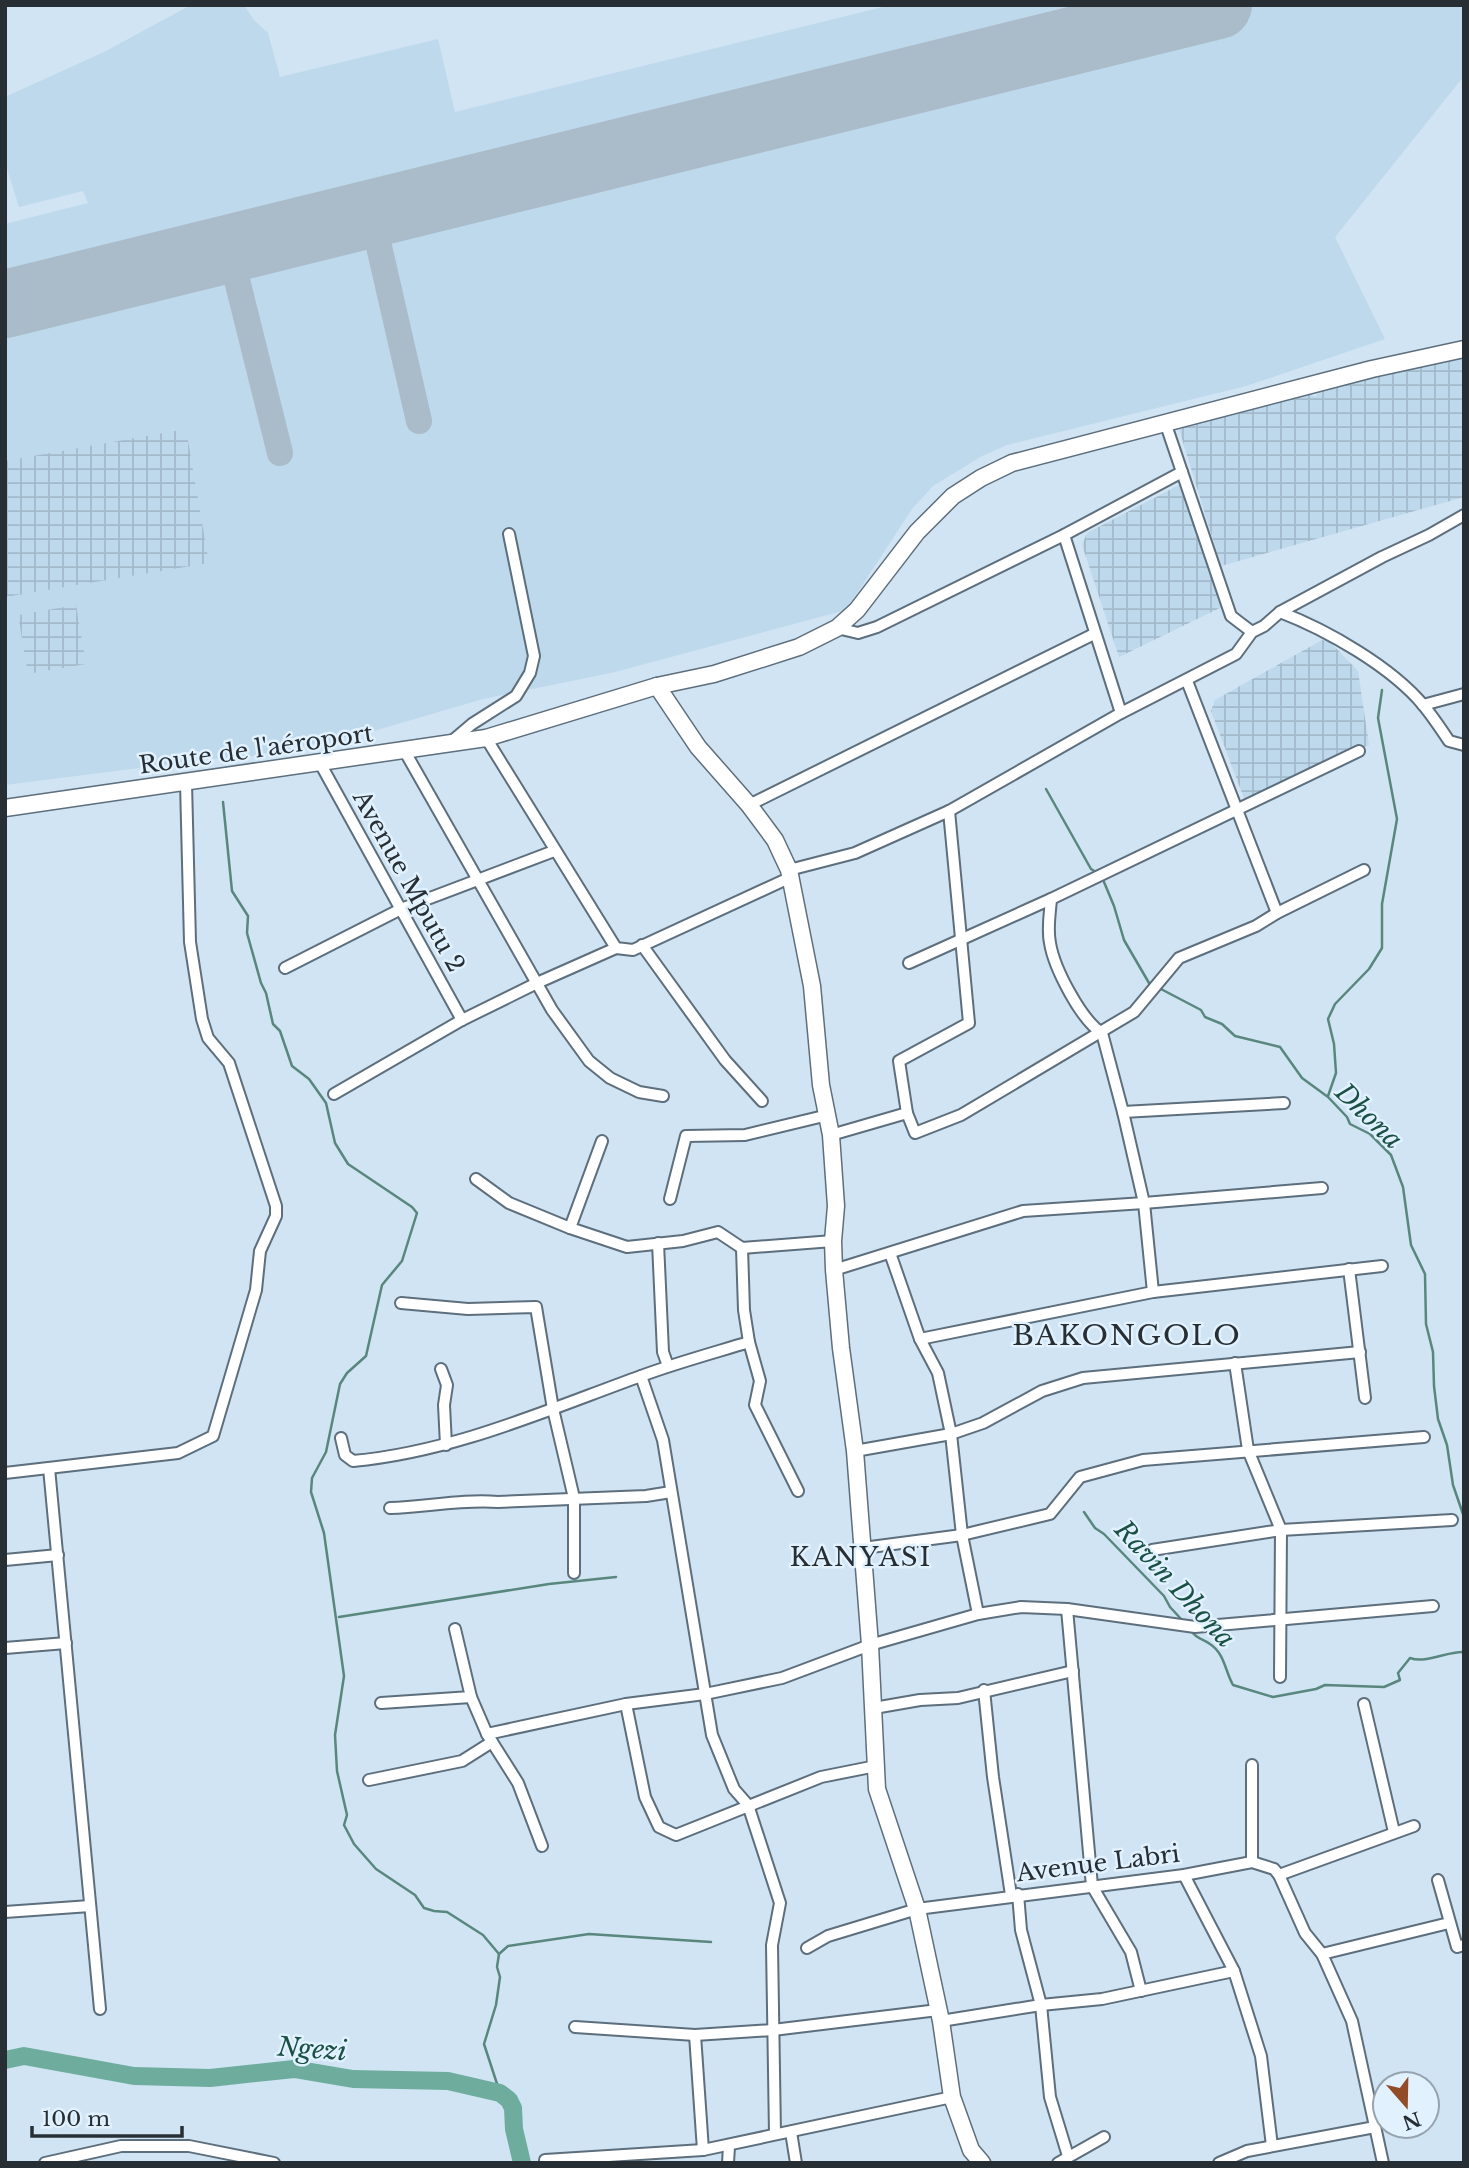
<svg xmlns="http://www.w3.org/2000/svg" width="1469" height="2168" font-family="'Libre Baskerville',serif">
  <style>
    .built { fill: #bed8ec }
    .industrial { fill: url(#industrial-grid) }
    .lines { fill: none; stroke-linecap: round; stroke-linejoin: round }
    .stream { stroke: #59877e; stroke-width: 2.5 }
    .river { stroke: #6ead9e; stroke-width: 18 }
    .taxiway { stroke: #aabbc9; stroke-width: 26 }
    .runway { stroke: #aabbc9; stroke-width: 68 }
    .street-casing { stroke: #5d6e7c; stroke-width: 14 }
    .secondary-casing { stroke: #5d6e7c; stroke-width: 19 }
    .street { stroke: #fff; stroke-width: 10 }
    .secondary { stroke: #fff; stroke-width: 16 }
    .labels { text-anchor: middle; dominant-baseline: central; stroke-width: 5; stroke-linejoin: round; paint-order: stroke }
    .street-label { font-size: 24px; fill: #272f35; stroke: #e1f1fe }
    .water-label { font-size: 26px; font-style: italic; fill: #1b5045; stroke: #e1f1fe }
    .neighbourhood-label { font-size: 26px; letter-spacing: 2px; fill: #272f35; stroke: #e1f1fe }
    .quarter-label { font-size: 28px; letter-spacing: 2px; fill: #272f35; stroke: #e1f1fe }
  </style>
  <defs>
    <pattern id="industrial-grid" width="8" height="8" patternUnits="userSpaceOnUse" patternTransform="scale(1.75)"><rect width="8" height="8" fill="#bed8ec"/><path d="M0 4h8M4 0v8" fill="none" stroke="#a3bacb"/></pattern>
  </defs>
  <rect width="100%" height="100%" fill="#d0e4f4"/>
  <!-- built -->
  <path class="built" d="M191,5H244L254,20L268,33L280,77L438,39L455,112L891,5H1464V76L1335,237L1385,339L1246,386L1007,445L982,456L933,486L912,509L846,610L615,672L483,699L370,732L248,757L210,759L5,785V224L88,203L83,191L19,207L5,162V97L104,52Z"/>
  <!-- industrial -->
  <g class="industrial">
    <path d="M1464,354V497L1221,566L1178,426L1306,393L1315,397L1321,390Z"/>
    <path d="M186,429L209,563L5,597V461Z"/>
    <path d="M1183,483L1228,604L1119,657L1082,545L1087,533Z"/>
    <path d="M76,605L86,664L28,674L18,615Z"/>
    <path d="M1322,640L1329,641L1358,671L1369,745L1253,803L1245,801L1211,711L1215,700Z"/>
  </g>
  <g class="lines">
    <!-- stream -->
    <g class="stream">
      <path d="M1046,789L1091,869L1096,872"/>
      <path d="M223,802L232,891L248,916L247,933L261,983L266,993L273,1024L280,1031L292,1066L309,1079L326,1103L335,1143L348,1164L412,1207L417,1213L402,1261L382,1285L366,1356L347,1373L340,1384L326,1452L312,1478L311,1492L324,1533L344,1676L335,1735L337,1771L347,1815L344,1825L354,1844L376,1869L415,1895L424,1908L434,1911L447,1912L483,1935L499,1954L497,1967L500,1977L496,2005L484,2044L500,2093"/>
      <path d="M1104,882L1114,906L1124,940L1149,983L1153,985"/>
      <path d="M1159,988L1201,1010L1205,1017L1222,1024L1235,1036L1280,1047L1302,1078L1328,1097L1347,1117L1350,1124L1370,1134L1391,1155L1403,1187L1411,1245L1425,1274L1426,1324L1433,1352L1434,1386L1438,1419L1447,1445L1453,1485L1464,1517"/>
      <path d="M1328,1096L1336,1073L1334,1044L1328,1019L1335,1004L1369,969L1382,948V904L1397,819L1378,718L1382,690"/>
      <path d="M1084,1512L1095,1528L1104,1534L1164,1596L1170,1607L1182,1620"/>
      <path d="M1464,1547V1583"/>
      <path d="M339,1617L549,1584L616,1577"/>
      <path d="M1191,1631C1197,1639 1203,1639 1210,1644C1225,1654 1225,1671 1233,1685L1273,1697L1316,1689L1325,1685L1384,1687L1400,1680L1398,1673L1410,1658C1426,1664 1447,1651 1464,1652"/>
      <path d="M499,1954L508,1946L589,1934L711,1942"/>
    </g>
    <!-- river -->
    <path class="river" d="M5,2060L24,2056L134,2076L210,2078L294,2069L353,2079L448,2081L500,2093L509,2100L513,2108L514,2129L522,2163"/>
    <!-- taxiway -->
    <g class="taxiway">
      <path d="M389,210L381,221L378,242L419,421"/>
      <path d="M350,220L365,227L378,242"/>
      <path d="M211,254L226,262L236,276L280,453"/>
      <path d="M236,276V262L247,245"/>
    </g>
    <!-- runway -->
    <path class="runway" d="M5,304L1218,5"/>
    <!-- street casing -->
    <g class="street-casing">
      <g id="street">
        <path d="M1165,422L1231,616L1252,632"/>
        <path d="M1064,535L1121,713"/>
        <path d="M1280,612C1327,630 1392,667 1424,706C1433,717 1441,729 1449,741L1464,745"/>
        <path d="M837,628L858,633L877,627L1064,535L1182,472"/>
        <path d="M1187,681L1277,913"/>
        <path d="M1423,705L1464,694"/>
        <path d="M486,738L616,948L633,950L789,878"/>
        <path d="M452,741L472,724L516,696L530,673L534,656L509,534"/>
        <path d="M404,750L552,1010L589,1061L610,1078L639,1092L663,1096"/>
        <path d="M320,763L462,1020"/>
        <path d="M749,805L1094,634"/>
        <path d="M789,870L855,853L949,811L1121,713L1236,654L1252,632L1264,626L1280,612L1382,557L1429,535L1464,515"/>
        <path d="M1051,899C1050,913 1047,929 1050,943C1054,968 1081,1020 1102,1033L1123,1112L1144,1203L1153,1292"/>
        <path d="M642,945L725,1060L762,1101"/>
        <path d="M909,963L1051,899L1359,751"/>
        <path d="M285,968L401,909L554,851"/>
        <path d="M334,1094L462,1020L537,983L616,948"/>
        <path d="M1123,1112L1284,1103"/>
        <path d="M907,1113L899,1061L969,1023L949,811"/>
        <path d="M831,1135L907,1113L915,1133L961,1115L1134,1012L1179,958L1256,926L1277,913L1364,870"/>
        <path d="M476,1179L509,1203L570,1228L627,1247L683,1241L718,1232L742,1248L833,1241"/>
        <path d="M670,1199L686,1136L745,1135L828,1115"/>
        <path d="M570,1228L602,1141"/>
        <path d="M658,1243L663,1352L668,1366"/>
        <path d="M742,1248L744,1310L749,1342L760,1381L755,1405L798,1491"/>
        <path d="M890,1253L920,1339L938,1373L951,1434L962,1535L978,1614"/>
        <path d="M1349,1269L1365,1398"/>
        <path d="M834,1270L1023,1211L1144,1203L1322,1188"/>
        <path d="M401,1303L468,1309L536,1307L553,1409L574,1498V1573"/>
        <path d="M920,1339L1153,1292L1382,1266"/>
        <path d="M1235,1363L1248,1450L1281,1530L1280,1677"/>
        <path d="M441,1369L447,1385L444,1405L446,1445"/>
        <path d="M641,1376L663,1440L712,1735L734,1789L748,1805L780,1903L772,1945L775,2134"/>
        <path d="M341,1438L345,1455L353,1461C453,1452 547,1410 641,1376C676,1363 713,1353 749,1342"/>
        <path d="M855,1451L951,1434L983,1423L1042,1391L1083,1378L1360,1352"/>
        <path d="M49,1468L100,2009"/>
        <path d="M5,1473L178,1453L213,1436L256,1290L260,1251L276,1216V1206L229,1063L208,1038L202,1019L190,942L186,783"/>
        <path d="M390,1508C426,1507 462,1499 498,1502L646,1496L671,1492"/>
        <path d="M863,1548L962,1535L1050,1514L1080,1477L1143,1460L1424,1437"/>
        <path d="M1152,1550L1281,1530L1452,1520"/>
        <path d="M5,1560L58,1555"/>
        <path d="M1067,1609L1092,1886L1131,1952L1141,1991"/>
        <path d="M455,1629L471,1697L487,1734L518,1783L542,1846"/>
        <path d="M5,1648L66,1643"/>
        <path d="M984,1690L993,1777L1011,1895"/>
        <path d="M381,1703L471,1697"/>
        <path d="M626,1704L645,1797L659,1827L676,1835L821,1777L876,1766"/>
        <path d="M1364,1704L1394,1832"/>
        <path d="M874,1708L920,1700L958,1698L1073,1671"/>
        <path d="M487,1734L626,1704L705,1694L782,1678L870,1645L978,1614L1021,1607L1067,1609L1195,1627L1433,1606"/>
        <path d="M369,1780L462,1761L492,1742"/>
        <path d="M1252,1862V1765"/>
        <path d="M1184,1875L1234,1971L1261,2056L1272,2146"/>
        <path d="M1279,1875L1414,1826"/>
        <path d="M1438,1880L1457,1947L1464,1945"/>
        <path d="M1018,1894L1021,1930L1041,2005L1050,2097L1068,2156"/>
        <path d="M5,1912L90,1906"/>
        <path d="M807,1948L828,1936L917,1909L1184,1875L1252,1862L1274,1869L1279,1875L1305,1933L1322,1954L1352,2021L1383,2163"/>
        <path d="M1322,1954L1449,1923"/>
        <path d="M941,2021L1041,2005L1102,1999L1234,1971"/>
        <path d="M575,2027L695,2035L773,2030L938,2010"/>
        <path d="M695,2035L703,2150"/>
        <path d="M791,2132L796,2163"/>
        <path d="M545,2160L703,2150L952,2097"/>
        <path d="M45,2163L121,2146H189L274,2163"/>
        <path d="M728,2163L729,2146"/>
        <path d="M1058,2163L1104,2137"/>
        <path d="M1219,2163L1247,2151L1375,2127"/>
      </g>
    </g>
    <!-- secondary casing -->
    <g class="secondary-casing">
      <g id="secondary">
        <path d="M657,686L698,747L749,805L775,840L789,870L812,986L821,1085L831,1135L836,1206L833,1241L834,1270L841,1348L855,1451L870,1645L877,1789L917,1909L941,2021L952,2097L971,2150L982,2163"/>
        <path d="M5,808L486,738L657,686L714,674L799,647L837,628L857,610L917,532L953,496L981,478L1012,463L1372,369L1464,349"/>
      </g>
    </g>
    <!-- street -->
    <use href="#street" class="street"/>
    <!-- secondary -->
    <use href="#secondary" class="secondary"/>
  </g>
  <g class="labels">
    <!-- street labels -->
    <g class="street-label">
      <text transform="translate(256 749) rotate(-8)">Route de l'aéroport</text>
      <text transform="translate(409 881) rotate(61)">Avenue Mputu 2</text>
      <text transform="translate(1098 1863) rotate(-7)">Avenue Labri</text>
    </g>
    <!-- water labels -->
    <g class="water-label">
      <text transform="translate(1369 1116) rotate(44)">Dhona</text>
      <text transform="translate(1175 1584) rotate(47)">Ravin Dhona</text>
      <text transform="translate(312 2049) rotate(4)">Ngezi</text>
    </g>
    <!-- neighbourhood labels -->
    <g class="neighbourhood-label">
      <text x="861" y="1557">KANYASI</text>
    </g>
    <!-- quarter labels -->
    <g class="quarter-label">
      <text x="1127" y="1335">BAKONGOLO</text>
    </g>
  </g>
  <!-- border -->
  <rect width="1469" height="2168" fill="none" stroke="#272f35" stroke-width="14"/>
  <!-- north arrow -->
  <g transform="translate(1406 2105) rotate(160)"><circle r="33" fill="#e1f1fe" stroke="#97a3ae" stroke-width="2"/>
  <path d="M0-5L12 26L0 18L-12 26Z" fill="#934c28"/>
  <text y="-10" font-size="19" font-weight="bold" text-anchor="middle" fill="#272f35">N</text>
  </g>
  <!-- scale -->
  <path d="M32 2126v10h150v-10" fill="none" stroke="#272f35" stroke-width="3.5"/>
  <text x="42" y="2126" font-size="21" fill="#272f35" stroke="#e1f1fe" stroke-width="5" paint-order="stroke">100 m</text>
</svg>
